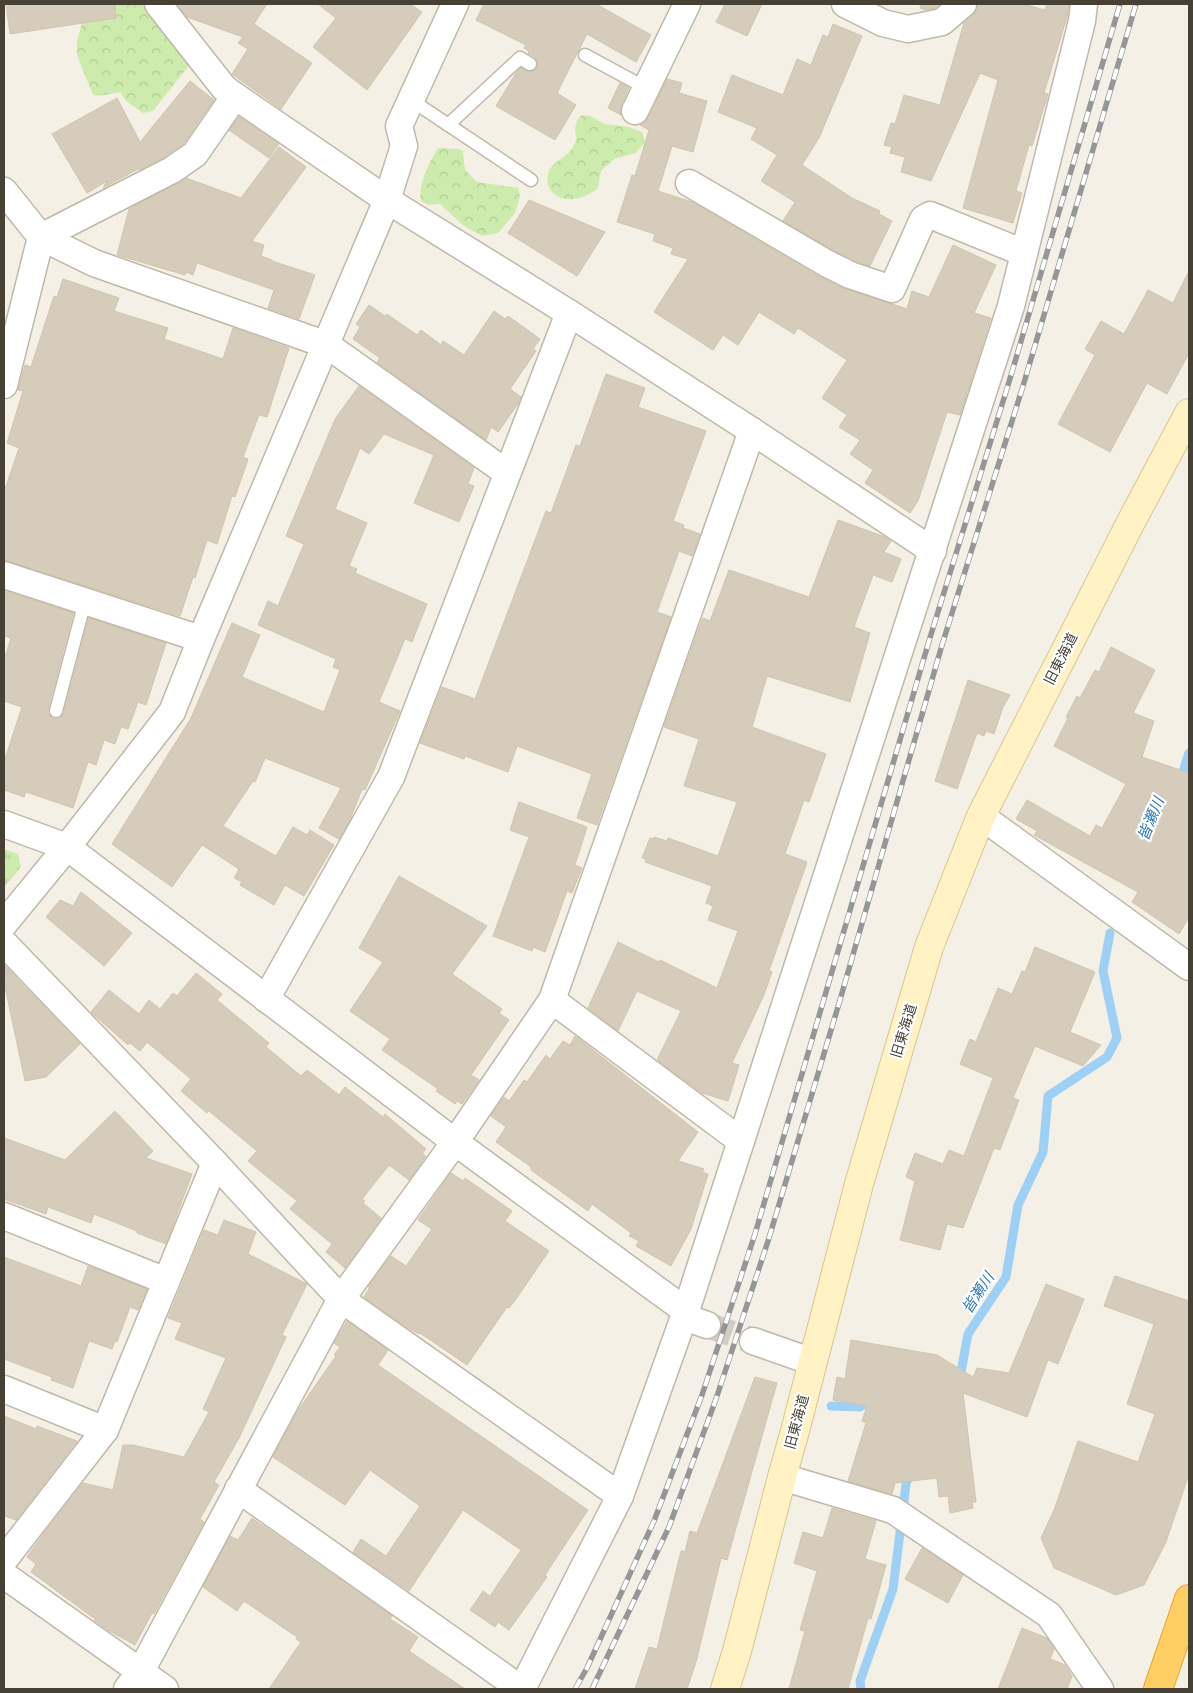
<svg xmlns="http://www.w3.org/2000/svg" width="1193" height="1693" font-family="'Nunito Sans','Noto Sans JP',sans-serif">
  <style>
    .forest { fill: url(#forest-crowns) }
    .park { fill: url(#park-tufts) }
    .lines { fill: none; stroke-linecap: round; stroke-linejoin: round }
    .stream { stroke: #9ed0f5; stroke-width: 9 }
    .building { fill: #d6ccbb; stroke: #d2c4ad }
    .street-tunnel { stroke: #d1cdc3; stroke-width: 26; stroke-dasharray: 26 13; stroke-linecap: butt }
    .lane-casing { stroke: #c0b8a8; stroke-width: 15 }
    .street-casing { stroke: #c0b8a8; stroke-width: 29 }
    .secondary-casing { stroke: #d7c693; stroke-width: 30 }
    .highway-casing { stroke: #e7a62d; stroke-width: 30 }
    .lane { stroke: #fff; stroke-width: 12 }
    .street { stroke: #fff; stroke-width: 26 }
    .secondary { stroke: #fff2c5; stroke-width: 28 }
    .highway { stroke: #ffcf66; stroke-width: 28 }
    .rail-casing { stroke: #969696; stroke-width: 5.5 }
    .rail { stroke: #fff; stroke-width: 4; stroke-dasharray: 11; stroke-linecap: butt }
    .labels { text-anchor: middle; dominant-baseline: central; stroke-width: 4.5; stroke-linejoin: round; paint-order: stroke }
    .street-label { font-size: 14px; fill: #474035; stroke: #fff }
    .water-label { font-size: 15px; font-style: italic; fill: #2779ba; stroke: #fff }
  </style>
  <defs>
    <pattern id="forest-crowns" width="20" height="18" patternUnits="userSpaceOnUse" patternTransform="scale(1.25)"><rect width="20" height="18" fill="#cdebac"/><path d="M2 6a3 3 0 1 1 6 0M12 15a3 3 0 1 1 6 0" fill="none" stroke="#b1cb95"/></pattern>
    <pattern id="park-tufts" width="24" height="20" patternUnits="userSpaceOnUse" patternTransform="scale(1.25)"><rect width="24" height="20" fill="#cdebac"/><path d="M3 7l-1-3M5 7V3M7 7l1-3M15 17l-1-3M17 17v-4M19 17l1-3" fill="none" stroke="#b1cb95"/></pattern>
  </defs>
  <rect width="100%" height="100%" fill="#f4f0e6"/>
  <!-- forest -->
  <g class="forest">
    <path d="M81,4H150L190,64L153,111L143,113L126,101L120,92L99,96L93,95L77,55V41L82,23Z"/>
    <path d="M582,115L590,116L605,124L629,127L642,132L645,142L636,153L614,159L601,171L598,188C591,194 582,198 573,199C559,201 544,190 548,175C550,162 564,159 571,150C581,135 573,137 576,124C576,121 580,117 582,115Z"/>
    <path d="M438,148L458,149L463,151L465,170L477,182L518,188L520,196L515,213L498,233L482,236L464,226L440,204L428,205L421,201C418,183 429,163 438,148Z"/>
  </g>
  <!-- park -->
  <path class="park" d="M4,849L18,854L21,867L4,887Z"/>
  <g class="lines">
    <!-- stream -->
    <g class="stream">
      <path d="M1180,781L1189,753"/>
      <path d="M956,1379L961,1372L968,1334L1006,1277L1018,1205L1043,1152L1048,1096L1107,1057L1117,1038L1103,971L1110,933"/>
      <path d="M831,1406L860,1407L873,1399"/>
      <path d="M861,1689L860,1681L893,1589L906,1484L911,1471"/>
    </g>
  </g>
  <!-- building -->
  <g class="building">
    <path d="M6,4H115L116,18L10,34Z"/>
    <path d="M177,4H267L254,24L312,63L281,109L232,74L248,49L238,43L243,37L187,17Z"/>
    <path d="M318,4H410L422,12L367,90L313,47L336,18Z"/>
    <path d="M484,4H596L651,35L636,62L587,34L557,93L576,105L555,140L496,106L516,73L521,68L529,72L533,71L537,68L538,64L535,57L528,53L529,51L524,48L526,45L476,20Z"/>
    <path d="M725,4H762L747,36L716,22Z"/>
    <path d="M921,4H940L935,8L925,10L920,8Z"/>
    <path d="M978,4H1023L1045,10L1047,4H1069L1067,17L1044,93L1048,94L1032,146L1029,145L1016,191L1022,193L1013,223L963,208L998,80L980,73L931,181L901,172L905,157L890,153L892,147L884,145L891,123L895,124L904,95L940,105L964,23L973,15L977,9Z"/>
    <path d="M833,24L862,36L819,138L802,165L852,198L880,211L879,214L892,221L870,266L856,261L833,250L783,221L795,202L761,181L777,155L751,139L757,128L718,112L732,75L783,95L797,59L811,65L823,35L828,37Z"/>
    <path d="M667,79L682,83L679,93L707,101L693,152L672,146L658,191L692,202L818,276L843,288L907,309L912,291L929,297L953,245L996,265L974,313L991,318L960,415L947,412L918,501L910,513L865,483L873,470L850,454L860,440L839,427L847,415L822,398L847,360L798,328L794,334L759,312L738,345L723,335L713,350L654,312L688,259L671,254L673,248L653,241L655,234L617,222L632,175L635,176L649,130L640,125L644,123L648,118Z"/>
    <path d="M190,81L214,100L184,143L164,157L139,170L140,168L103,188L107,181L87,193L52,134L117,98L140,142Z"/>
    <path d="M620,83L629,88L621,105V115L608,108Z"/>
    <path d="M239,117L279,144L269,158L229,130Z"/>
    <path d="M279,147L306,167L252,241L264,245L261,256L272,260V261L315,275L299,319L268,308L274,290L197,263L193,275L186,272L185,275L117,255L129,209L186,178L241,198Z"/>
    <path d="M529,200L605,232L577,276L508,233Z"/>
    <path d="M1189,271V353L1167,394L1147,383L1110,452L1058,424L1095,355L1085,349L1101,321L1124,334L1148,290L1173,303Z"/>
    <path d="M63,279L119,298L114,311L168,328L164,339L223,359L233,328L289,348L267,417L259,415L243,457L248,459L235,497L232,496L217,544L207,540L195,578L193,577L180,616L4,560V492L19,448L7,443L23,391L18,390L25,365L31,367L54,296L57,297Z"/>
    <path d="M369,305L385,316L387,314L417,335L421,330L441,345L443,341L464,355L494,311L505,319L508,316L540,339L533,349L536,351L510,389L521,397L518,404L498,432L491,427L486,440L377,362L380,358L353,339L360,327L356,324Z"/>
    <path d="M606,374L645,388L638,407L706,431L673,521L684,525L683,528L700,534L692,556L679,551L657,612L671,617L597,825L577,818L592,774L517,746L508,772L465,756L464,759L420,743L442,687L475,699L546,511L551,513L576,445L580,446Z"/>
    <path d="M359,386L474,468L468,484L474,486L459,522L414,503L434,455L384,434L369,454L360,448L335,509L367,523L349,566L357,569L355,573L427,604L412,642L405,639L379,702L400,711L365,790L362,789L350,820L339,839L319,828L341,788L265,758L255,782L253,781L223,826L276,856L293,827L307,835L310,830L334,845L304,896L285,885L274,905L240,885L242,882L234,878L239,869L202,845L172,887L112,844L191,718L232,623L260,635L242,677L324,712L340,670L333,667L336,659L258,625L268,601L278,606L304,544L286,536L335,419Z"/>
    <path d="M838,520L885,537L891,541L884,552L901,559L892,582L873,575L854,627L870,633L850,702L767,676L752,727L826,754L809,802L804,800L785,854L807,862L769,971L772,972L764,995L732,1063L739,1065L728,1101L702,1093L657,1060L681,1011L637,991L618,1031L588,1008L618,942L659,962L660,960L717,988L738,931L708,920L713,906L706,903L712,886L645,862L646,859L642,858L650,838L653,839L654,837L667,841L668,838L718,856L737,802L684,786L699,739L664,727L699,628L703,618L710,621L729,570L809,597Z"/>
    <path d="M4,591L73,613L48,709V714L53,719H59L64,713L89,618L166,643L146,705L138,702L128,729L121,727L115,744L104,740L96,765L88,762L73,808L26,792L24,797L4,790V762L22,707L4,701V660L11,638L4,636Z"/>
    <path d="M1111,647L1155,670L1133,713L1154,721L1142,757L1189,773V917L1179,934L1132,902L1138,892L1034,835L1037,831L1016,819L1027,800L1090,836L1096,825L1102,828L1126,784L1054,746L1068,718L1066,717L1077,696L1080,698L1095,670L1099,672Z"/>
    <path d="M968,680L1010,695L1003,707L994,734L986,731L984,736L977,733L957,789L935,781Z"/>
    <path d="M519,802L587,827L575,865L582,868L572,893L567,891L545,952L533,947L532,951L493,936L529,837L510,830Z"/>
    <path d="M399,876L487,926L452,974L502,1009L499,1013L509,1020L471,1075L479,1080L462,1104L457,1101L455,1104L436,1091L438,1089L382,1050L390,1039L350,1011L383,962L359,948Z"/>
    <path d="M81,892L132,933L104,966L46,917L60,900L73,906Z"/>
    <path d="M1035,947L1095,972L1070,1032L1101,1045L1083,1066L1035,1046L1013,1098L1019,1100L1000,1150L994,1148L963,1228L947,1224L940,1250L900,1240L915,1181L906,1177L915,1153L943,1164L949,1150L964,1156L993,1078L960,1064L970,1039L976,1042L998,988L1012,994L1022,971L1025,972Z"/>
    <path d="M4,965L80,1044L46,1077L25,1081L4,982Z"/>
    <path d="M196,973L222,994L217,1000L269,1043L266,1047L301,1076L307,1070L339,1095L345,1087L383,1117L385,1114L426,1149L422,1154L426,1156L409,1180L389,1165L362,1199L365,1201L363,1203L381,1218L345,1268L326,1252L332,1244L290,1209L297,1201L248,1161L257,1151L209,1111L207,1113L181,1091L191,1079L147,1042L140,1051L130,1043L128,1045L91,1012L109,990L139,1014L149,1000L160,1009L173,993L177,996Z"/>
    <path d="M575,1036L698,1132L678,1161L704,1169L702,1172L708,1174L691,1229L671,1266L636,1246L639,1241L629,1236L631,1233L592,1204L588,1211L531,1170V1167L496,1142L506,1127L491,1116L504,1097L509,1101L524,1080L527,1082L546,1055L550,1059L563,1041L570,1045Z"/>
    <path d="M115,1111L153,1151L146,1158L192,1174L166,1244L137,1233V1231L94,1214L91,1223L48,1207L46,1214L4,1199V1138L65,1160Z"/>
    <path d="M451,1173L463,1181L465,1178L512,1211L505,1221L549,1251L516,1299L509,1308L507,1307L467,1365L420,1333L419,1334L405,1326L364,1297L370,1287H368L391,1256L406,1266L432,1229L418,1220Z"/>
    <path d="M224,1220L256,1232L248,1254L307,1284L282,1335L286,1337L239,1438L214,1482L219,1485L200,1519L204,1522L154,1614L152,1613L135,1645L108,1630L94,1620L95,1619L31,1572L36,1564L27,1557L45,1532L83,1483L113,1490L123,1445H133L184,1457L209,1412L203,1409L226,1358L175,1339L182,1323L168,1318L204,1230L218,1235Z"/>
    <path d="M4,1257L81,1286L88,1266L147,1289L138,1310L130,1307L117,1342L115,1341L112,1349L89,1341L73,1388L51,1380L52,1377L4,1359Z"/>
    <path d="M1115,1276L1189,1301V1474L1166,1542L1144,1585L1116,1595L1054,1568L1041,1538L1054,1510L1078,1441L1138,1462L1155,1414L1127,1404L1154,1324L1104,1306Z"/>
    <path d="M1046,1284L1084,1299L1058,1364L1048,1360L1027,1417L963,1393L976,1502H972L973,1508L950,1513L948,1496L939,1497L937,1478L895,1483L892,1494L848,1481L866,1423L862,1421L867,1406L833,1400L837,1377L845,1379L851,1340L937,1355L973,1377L977,1368L1009,1373Z"/>
    <path d="M347,1321L388,1350L378,1365L588,1510L545,1575L547,1577L509,1630L498,1622L495,1627L470,1610L483,1591L490,1596L521,1550L463,1510L409,1591L353,1552L361,1539L386,1556L420,1506L370,1470L345,1505L273,1457L297,1412L336,1356L334,1355L340,1347L334,1343Z"/>
    <path d="M755,1377L777,1383L727,1560L721,1558L696,1662L687,1689H635L649,1647L657,1649L681,1551L685,1552L690,1531L697,1533Z"/>
    <path d="M4,1416L36,1429L37,1426L77,1441L16,1520L4,1516Z"/>
    <path d="M832,1508L876,1521L865,1559L886,1565L871,1619L868,1618L848,1689H789L805,1631L800,1630L817,1571L794,1563L803,1532L823,1538Z"/>
    <path d="M252,1518L392,1616L390,1619L418,1637L409,1651L465,1689H269L301,1642L296,1639L297,1637L244,1601L237,1611L203,1587L230,1536L238,1540Z"/>
    <path d="M922,1548L963,1575L948,1603L905,1579Z"/>
    <path d="M1022,1628L1047,1638L1054,1649L1050,1659L1065,1665L1072,1676L1067,1689H998Z"/>
  </g>
  <g class="lines">
    <!-- street-tunnel -->
    <path class="street-tunnel" d="M707,1325L753,1341"/>
    <!-- lane casing -->
    <g class="lane-casing">
      <g id="lane">
        <path d="M585,55L646,88"/>
        <path d="M411,100L531,180"/>
        <path d="M448,125L520,58L530,64"/>
        <path d="M56,711L85,601"/>
      </g>
    </g>
    <!-- street casing -->
    <g class="street-casing">
      <g id="street">
        <path d="M158,4L224,88L235,96"/>
        <path d="M845,4L883,23L908,29L942,22L963,4"/>
        <path d="M635,111L687,4"/>
        <path d="M689,183L826,263L850,275L892,289L923,219L930,215L1024,253"/>
        <path d="M4,191L41,237L94,263L327,345L507,473"/>
        <path d="M4,385L41,237L172,170L195,154L235,96L387,200L569,313L752,431L933,551"/>
        <path d="M4,575L201,639"/>
        <path d="M981,816L1189,967"/>
        <path d="M4,824L67,847L455,1142L686,1311"/>
        <path d="M4,924L67,847L172,712L201,639L387,200L404,146L399,126L455,4"/>
        <path d="M4,943L215,1163L341,1299L620,1496"/>
        <path d="M266,999L391,777L569,313"/>
        <path d="M552,1000L741,1141"/>
        <path d="M4,1216L166,1281"/>
        <path d="M684,1317L707,1325"/>
        <path d="M753,1341L813,1362"/>
        <path d="M4,1389L105,1430"/>
        <path d="M782,1477L893,1510L909,1521L1049,1615L1100,1689"/>
        <path d="M238,1489L521,1689"/>
        <path d="M4,1560L105,1430L215,1163"/>
        <path d="M4,1575L165,1689"/>
        <path d="M127,1689L141,1671L341,1299L455,1142L552,1000L752,431"/>
        <path d="M522,1689L620,1496L686,1311L1011,306L1082,21L1084,4"/>
      </g>
    </g>
    <!-- secondary casing -->
    <g class="secondary-casing">
      <path id="secondary" d="M725,1689L737,1651L782,1477L795,1431L859,1184L929,947L981,816L1132,520L1189,413"/>
    </g>
    <!-- highway casing -->
    <g class="highway-casing">
      <path id="highway" d="M1158,1689L1189,1599"/>
    </g>
    <!-- lane -->
    <use href="#lane" class="lane"/>
    <!-- street -->
    <use href="#street" class="street"/>
    <!-- secondary -->
    <use href="#secondary" class="secondary"/>
    <!-- highway -->
    <use href="#highway" class="highway"/>
    <!-- rail casing -->
    <g class="rail-casing">
      <g id="rail">
        <path d="M575,1689L587,1668L654,1521L702,1395L755,1234L929,641L1009,382L1120,4"/>
        <path d="M592,1689L669,1527L716,1399L769,1238L840,1000L942,645L1023,386L1136,4"/>
      </g>
    </g>
    <!-- rail -->
    <use href="#rail" class="rail"/>
  </g>
  <g class="labels">
    <!-- street labels -->
    <g class="street-label">
      <text transform="translate(1061 659) rotate(-63)">旧東海道</text>
      <text transform="translate(904 1031) rotate(-73)">旧東海道</text>
      <text transform="translate(797 1422) rotate(-75)">旧東海道</text>
    </g>
    <!-- water labels -->
    <g class="water-label">
      <text transform="translate(1151 819) rotate(-68)">皆瀬川</text>
      <text transform="translate(978 1293) rotate(-57)">皆瀬川</text>
    </g>
  </g>
  <!-- border -->
  <rect width="1193" height="1693" fill="none" stroke="#474035" stroke-width="10"/>
</svg>
